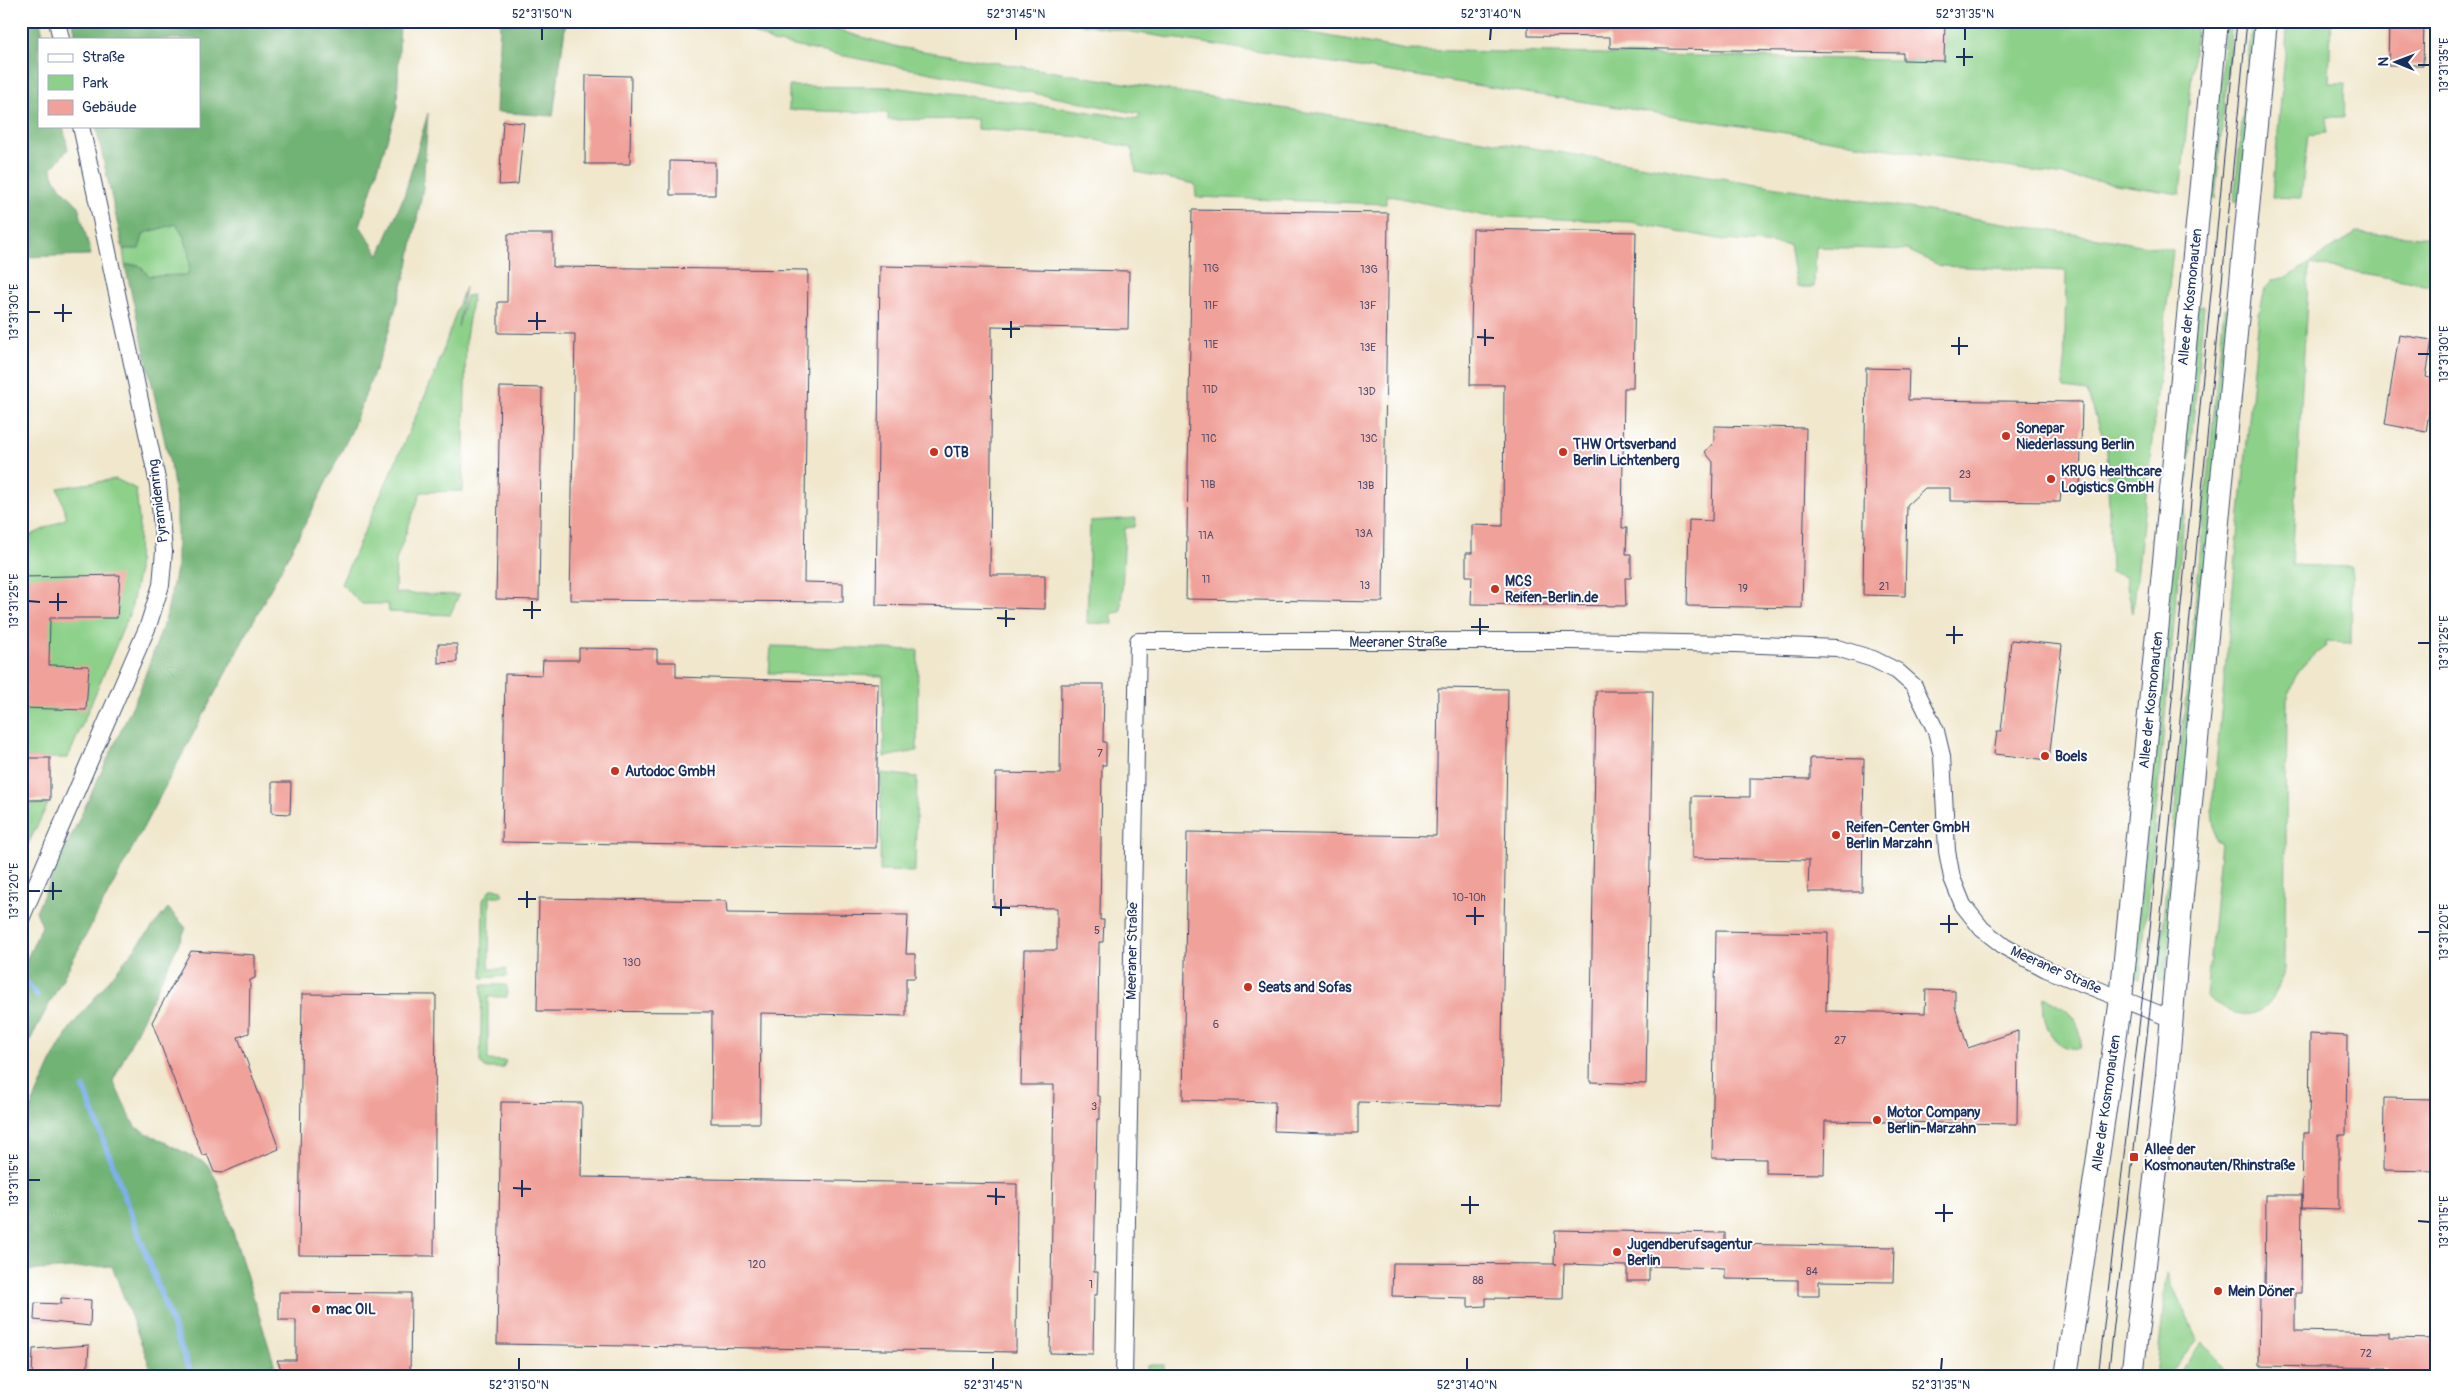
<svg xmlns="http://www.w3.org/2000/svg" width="2458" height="1398" font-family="Pangolin,sans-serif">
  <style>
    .green { fill: #8cd089; stroke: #548074 }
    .forest { fill: #71b275; stroke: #46706a }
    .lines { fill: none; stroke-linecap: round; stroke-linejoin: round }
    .stream { stroke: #7eb0ea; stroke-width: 6 }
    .building { fill: #f0a19a }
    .street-casing { stroke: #3b4b6e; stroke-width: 18 }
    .secondary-casing { stroke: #3b4b6e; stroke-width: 24 }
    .street { stroke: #fff; stroke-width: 16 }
    .secondary { stroke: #fff; stroke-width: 22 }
    .tram { stroke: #1b2f5e; stroke-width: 1 }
    .ticks { fill: none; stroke: #1b2f5e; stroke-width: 2 }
    .poi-dot { fill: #c8321e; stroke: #fff; stroke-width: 2 }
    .labels { text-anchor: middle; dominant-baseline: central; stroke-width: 4; stroke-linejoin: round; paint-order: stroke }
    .number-label { font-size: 11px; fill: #504c6d }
    .street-label { font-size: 14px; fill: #1b2f5e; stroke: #fff }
    .poi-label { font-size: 14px; font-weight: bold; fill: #1b2f5e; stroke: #fff; text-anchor: start }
    .neatline { fill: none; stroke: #1b2f5e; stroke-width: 2 }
    .ticks-label { font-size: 12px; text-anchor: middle; fill: #1b2f5e }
  </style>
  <rect width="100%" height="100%" fill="#fff"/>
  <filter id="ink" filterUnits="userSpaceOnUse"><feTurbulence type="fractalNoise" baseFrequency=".02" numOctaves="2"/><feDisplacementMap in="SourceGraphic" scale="10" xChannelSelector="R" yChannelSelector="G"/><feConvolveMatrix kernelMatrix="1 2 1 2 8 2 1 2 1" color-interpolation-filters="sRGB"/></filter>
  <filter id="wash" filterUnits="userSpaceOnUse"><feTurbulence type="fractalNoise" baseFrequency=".0096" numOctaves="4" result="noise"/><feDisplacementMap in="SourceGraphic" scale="20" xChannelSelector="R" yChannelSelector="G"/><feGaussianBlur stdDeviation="1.12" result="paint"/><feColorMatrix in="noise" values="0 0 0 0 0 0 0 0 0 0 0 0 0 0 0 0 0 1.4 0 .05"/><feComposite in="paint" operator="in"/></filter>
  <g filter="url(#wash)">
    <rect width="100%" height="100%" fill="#f0e7cc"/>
    <!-- green -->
    <g class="green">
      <path d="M734,21H804L898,47L2173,250L2133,613L2125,577L2111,572L2107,449L2087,391L2064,388L2066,271L1941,266L1907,250L1816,247L1814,287H1796L1789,245L1724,240L1631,222L1485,216L1386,195V204L1196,197L1195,184L1136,172L1132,148L1082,137L977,129V119L888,120V113L789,110V86L892,87L1056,107L1138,119L1140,114L773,42Z"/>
      <path d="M1061,21H1244L1407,50L1944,61L1945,21H2197L2180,194Z"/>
      <path d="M2226,21H2232L2215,199L2209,198Z"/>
      <path d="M2252,21H2258L2240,201H2234Z"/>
      <path d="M2288,21H2331L2329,83H2346L2344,117H2327L2326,133L2308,135L2301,198L2272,197Z"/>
      <path d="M176,224C186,234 193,262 188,275L149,276L139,265H125L123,249L138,248L144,233Z"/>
      <path d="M2356,233L2437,238V286L2309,264L2292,565L2352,567L2351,643L2326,642V646C2301,665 2296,670 2287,700L2285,969C2281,980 2276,995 2268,1004C2251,1024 2222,1011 2206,997L2221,842L2215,840L2212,808L2259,315L2265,289L2273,280L2288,277Z"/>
      <path d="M465,287L458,327L466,296L473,295L466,337L463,491L421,492L396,560L395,593L459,595L450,615L389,612L388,604H362L341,584L436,371Z"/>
      <path d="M2198,305L2204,306L2140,979L2133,977Z"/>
      <path d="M2224,309L2231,310L2165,980L2158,981Z"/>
      <path d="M116,479L136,489L139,520L138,574L131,610L68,758H21V540L67,518L58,488Z"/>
      <path d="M1136,518L1135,527L1125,528L1121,612L1112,613L1113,624L1087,623L1090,521Z"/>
      <path d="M771,646L918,650L917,751L884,757L883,676L769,673Z"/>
      <path d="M881,773L917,777L915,872L880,871Z"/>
      <path d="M21,804H48L21,858Z"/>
      <path d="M495,888L501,890L503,896H490L489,969H506L507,976L482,978L483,900L490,890Z"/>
      <path d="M482,985H505L507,986V997H488V1060L506,1061L503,1068H485L480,1062Z"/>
      <path d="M2044,997C2066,1007 2085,1022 2080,1048C2051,1052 2041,1020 2044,997Z"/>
      <path d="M2167,1274L2197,1339L2166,1377H2156Z"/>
      <path d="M2203,1342L2231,1377H2175Z"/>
      <path d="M274,1363L280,1377H249Z"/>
      <rect x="1148" y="1365" width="16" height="12"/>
    </g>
    <!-- forest -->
    <g class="forest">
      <path d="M21,21H40L44,39H39V126H63L68,149L52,168L53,175L60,187L78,205L91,255L21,257Z"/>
      <path d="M73,21H400L397,108L360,226L379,255L404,196L428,113L423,188L408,266L385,344L351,432L312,511L21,1057V971L42,926L36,911L139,692L166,617L177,564V506L172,473L125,265H139L149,276L187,275C193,262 186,234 176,224L144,233L139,249H123L96,126H199V39H76Z"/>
      <path d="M500,21H566L553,116L496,112Z"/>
      <path d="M168,908L186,928L113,1081L135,1127L207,1164L217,1181L274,1363L249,1377H154L112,1266L21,1271V1129L54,1056L70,1028Z"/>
    </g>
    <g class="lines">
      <!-- stream -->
      <g class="stream">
        <path d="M21,975L37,995"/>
        <path d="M84,1088L192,1377"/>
      </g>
    </g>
    <g id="blocks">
      <!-- building -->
      <g class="building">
        <path d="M1528,21H1945L1944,61L1903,60V53L1610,48V37L1528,36Z"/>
        <path d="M2389,21H2424L2423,65H2388Z"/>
        <path d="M586,75L631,76L630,164H585Z"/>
        <path d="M503,121L524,123L518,184L499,185Z"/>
        <path d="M670,161L715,162V195H670Z"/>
        <path d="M1192,210L1388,213L1383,602L1186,599Z"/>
        <path d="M1473,229L1636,232L1633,388H1624L1622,528H1627L1626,554H1631V578H1625L1626,606L1471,604L1472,576H1466V553H1472V525L1503,526L1504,385H1470Z"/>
        <path d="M508,234H553V267L808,270L804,582L843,583V602L570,600L575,334L498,333V302H507Z"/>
        <path d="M880,266L1129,271L1128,329L992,326L990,575H1045V609L876,605Z"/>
        <path d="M2399,335L2432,340L2426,377L2434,379L2426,432L2385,424Z"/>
        <path d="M1866,368L1909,369L1908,400L2082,402L2080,490H2061L2060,502L1950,501V488H1925L1907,505L1905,596L1863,595Z"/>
        <path d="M500,387L542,388L539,600L496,599Z"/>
        <path d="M1714,426L1806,428L1802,608L1687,606L1689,520L1712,521L1713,462L1705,452L1714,442Z"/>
        <path d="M120,575L117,618H50L49,665L89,666L86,710L21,708V577Z"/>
        <path d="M2011,640L2062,645L2049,760L1994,754L1997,731H2001Z"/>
        <path d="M438,644H457V662L438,663Z"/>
        <path d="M579,648L657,649V662H676V677L878,683L876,848L502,842L505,674L542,675L543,660H579Z"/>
        <path d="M1061,684H1104L1103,742H1106V765H1102L1100,920H1104L1103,942H1099L1097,1096H1100V1119H1097L1094,1272H1098L1097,1295H1094L1093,1354L1050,1353L1054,1085H1021L1024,950H1057V908L994,907L996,773L1060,774Z"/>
        <path d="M1438,688L1508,689L1501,1106L1358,1102V1133H1324L1274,1131L1275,1102L1183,1100L1187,832L1436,836Z"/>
        <path d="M1596,691H1653L1646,1084L1590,1082Z"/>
        <rect x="21" y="758" width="29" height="42"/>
        <path d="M1810,758L1864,759L1862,892H1808L1809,860L1692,858V796L1750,797V778L1810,779Z"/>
        <path d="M272,782H291L290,814L272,813Z"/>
        <path d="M539,898L726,901L727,913L908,915L906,954H915V978H906V1016L761,1013L760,1123H711L712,1012L537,1011Z"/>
        <path d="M1716,931L1828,933L1826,1011L1925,1013L1926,990L1955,991V1007L1968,1048L2018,1031L2017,1124L1825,1121L1824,1174L1766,1173V1159L1712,1158Z"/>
        <path d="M191,951L255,955V978L250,980L249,1033L238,1037L279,1149L222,1173L214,1172L207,1154L202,1155L152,1022Z"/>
        <path d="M302,994L436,995L434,1256L299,1255Z"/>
        <path d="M2310,1034L2347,1036L2346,1135H2339V1209L2302,1208L2303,1133H2309Z"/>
        <path d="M2384,1098L2435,1099L2434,1171L2383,1170Z"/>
        <path d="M501,1102L582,1103L581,1177L1017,1184L1016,1352L497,1344Z"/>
        <path d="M2266,1195H2302L2301,1293H2295V1331L2389,1333V1338L2437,1339V1375L2387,1374V1368L2259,1366L2260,1292H2265Z"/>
        <path d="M1555,1230L1725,1233V1244L1894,1247L1893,1282L1819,1281V1296H1798V1280L1725,1279V1268L1649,1266V1281H1627V1266L1564,1264L1563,1299L1486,1298V1306L1468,1307V1298L1392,1296L1393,1263L1557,1264H1554Z"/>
        <path d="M279,1292L411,1293L410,1377H285L277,1360H296V1320H279Z"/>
        <path d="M61,1298L91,1300L90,1326L34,1320L35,1303L61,1304Z"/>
        <path d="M89,1345L87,1377H32L33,1349Z"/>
      </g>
    </g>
  </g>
  <g filter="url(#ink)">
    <use href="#blocks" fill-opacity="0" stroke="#3b4b6e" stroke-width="1"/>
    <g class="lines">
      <!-- street casing -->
      <g class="street-casing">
        <g id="street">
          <path d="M57,21L61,39"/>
          <path d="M21,919L148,626L161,585L164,551L158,484L81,126"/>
          <path d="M1124,1377L1138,641H1572L1735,644L1837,648L1873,659L1897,671L1914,686L1936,731L1942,756L1947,851L1952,878L1963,905L1982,929L2005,947L2046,969L2172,1019"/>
        </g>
      </g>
      <!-- secondary casing -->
      <g class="secondary-casing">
        <g id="secondary">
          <path d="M2066,1377L2121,999L2217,21"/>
          <path d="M2132,1377L2167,1075L2180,917L2266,21"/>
        </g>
      </g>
      <!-- street -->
      <use href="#street" class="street"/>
      <!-- secondary -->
      <use href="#secondary" class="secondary"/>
      <!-- tram -->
      <g class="tram">
        <path d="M2098,1377L2148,950L2237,21"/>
        <path d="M2108,1377L2164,887L2247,21"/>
      </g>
    </g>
  </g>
  <!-- ticks -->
  <path class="ticks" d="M542,40V28M1016,40V28M1490,40L1491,28M1965,40V28M1956,57H1973M2418,65H2430M1964,66V48M28,312H40M54,313H72M528,321H546M63,322V304M1002,329H1020M537,330V312M1477,337L1494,338M1011,338V321M1485,346V329M1951,346H1968M2418,354H2430M1959,355V337M28,601L40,602M49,602H67M523,610H541M58,611V593M997,618L1015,619M532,619V601M1006,627V610M1471,627H1489M1480,635V618M1946,635H1963M2418,643H2430M1954,644V626M28,891H40M44,891H62M518,899H536M53,900V882M992,907L1010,908M527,908V891M1001,916V899M1466,916H1484M1940,924H1958M1475,925V907M2418,932H2430M1949,933V915M28,1180H40M513,1188L531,1189M987,1196L1005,1197M522,1197V1180M996,1205V1188M1461,1205H1479M1935,1213H1953M1470,1214V1196M2418,1221L2430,1222M1944,1222V1204M519,1370V1358M993,1370V1358M1467,1370V1358M1941,1370L1942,1358"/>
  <!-- markers -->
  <g class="poi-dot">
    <circle cx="2006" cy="436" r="5"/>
    <circle cx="934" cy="452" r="5"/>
    <circle cx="1563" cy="452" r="5"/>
    <circle cx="2051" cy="479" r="5"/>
    <circle cx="1495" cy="589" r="5"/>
    <circle cx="2045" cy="756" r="5"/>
    <circle cx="615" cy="771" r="5"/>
    <circle cx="1836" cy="835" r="5"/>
    <circle cx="1248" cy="987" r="5"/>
    <circle cx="1877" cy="1120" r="5"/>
    <rect x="2129" y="1152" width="10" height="10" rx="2.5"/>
    <circle cx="1617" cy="1252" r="5"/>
    <circle cx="2218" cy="1291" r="5"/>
    <circle cx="316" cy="1309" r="5"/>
  </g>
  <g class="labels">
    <!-- number labels -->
    <g class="number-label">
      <text x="1211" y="268">11G</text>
      <text x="1369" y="269">13G</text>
      <text x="1211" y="305">11F</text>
      <text x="1368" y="305">13F</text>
      <text x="1211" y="344">11E</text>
      <text x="1368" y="347">13E</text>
      <text x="1210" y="389">11D</text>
      <text x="1367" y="391">13D</text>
      <text x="1209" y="438">11C</text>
      <text x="1369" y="438">13C</text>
      <text x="1965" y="474">23</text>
      <text x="1208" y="484">11B</text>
      <text x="1366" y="485">13B</text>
      <text x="1364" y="533">13A</text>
      <text x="1206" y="535">11A</text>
      <text x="1206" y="579">11</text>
      <text x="1365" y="585">13</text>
      <text x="1884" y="586">21</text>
      <text x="1743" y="588">19</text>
      <text x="1100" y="753">7</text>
      <text x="1469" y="897">10-10h</text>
      <text x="1097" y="930">5</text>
      <text x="632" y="962">130</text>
      <text x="1216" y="1024">6</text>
      <text x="1840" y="1040">27</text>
      <text x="1094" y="1106">3</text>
      <text x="757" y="1264">120</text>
      <text x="1812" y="1271">84</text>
      <text x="1478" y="1280">88</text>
      <text x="1091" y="1284">1</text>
      <text x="2366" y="1353">72</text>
    </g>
    <!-- street labels -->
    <g class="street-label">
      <text transform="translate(2190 297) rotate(-84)">Allee der Kosmonauten</text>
      <text transform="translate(158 501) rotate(-97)">Pyramidenring</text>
      <text x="1398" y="642">Meeraner Straße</text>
      <text transform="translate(2151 700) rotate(-84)">Allee der Kosmonauten</text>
      <text transform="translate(1132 951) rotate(-89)">Meeraner Straße</text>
      <text transform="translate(2056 970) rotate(24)">Meeraner Straße</text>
      <text transform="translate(2106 1103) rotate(-82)">Allee der Kosmonauten</text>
    </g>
    <!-- poi labels -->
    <g class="poi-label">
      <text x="2016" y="428">Sonepar<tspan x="2016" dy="16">Niederlassung Berlin</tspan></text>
      <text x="1573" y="444">THW Ortsverband<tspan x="1573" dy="16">Berlin Lichtenberg</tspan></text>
      <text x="944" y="452">OTB</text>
      <text x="2061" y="471">KRUG Healthcare<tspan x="2061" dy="16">Logistics GmbH</tspan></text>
      <text x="1505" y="581">MCS<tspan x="1505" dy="16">Reifen-Berlin.de</tspan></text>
      <text x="2055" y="756">Boels</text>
      <text x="625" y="771">Autodoc GmbH</text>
      <text x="1846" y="827">Reifen-Center GmbH<tspan x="1846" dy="16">Berlin Marzahn</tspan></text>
      <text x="1258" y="987">Seats and Sofas</text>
      <text x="1887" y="1112">Motor Company<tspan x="1887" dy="16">Berlin-Marzahn</tspan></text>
      <text x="2144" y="1149">Allee der<tspan x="2144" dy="16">Kosmonauten/Rhinstraße</tspan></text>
      <text x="1627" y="1244">Jugendberufsagentur<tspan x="1627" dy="16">Berlin</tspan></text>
      <text x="2228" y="1291">Mein Döner</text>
      <text x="326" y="1309">mac OIL</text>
    </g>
  </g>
  <!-- margin -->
  <rect width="2458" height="1398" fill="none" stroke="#fff" stroke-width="55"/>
  <!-- legend -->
  <rect x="38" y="38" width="162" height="90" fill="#ffffff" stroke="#a4acbf"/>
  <rect x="48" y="54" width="25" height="8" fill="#ffffff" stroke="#a4acbf"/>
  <text x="82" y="62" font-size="15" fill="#1b2f5e">Straße</text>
  <rect x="48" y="75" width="25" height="15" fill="#8cd089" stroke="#a4acbf"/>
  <text x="82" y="88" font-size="15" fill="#1b2f5e">Park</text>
  <rect x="48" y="100" width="25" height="15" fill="#f0a19a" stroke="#a4acbf"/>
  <text x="82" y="112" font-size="15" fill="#1b2f5e">Gebäude</text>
  <!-- north arrow -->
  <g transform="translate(2396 62) rotate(271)" stroke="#ffffff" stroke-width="4" paint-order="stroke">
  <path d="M0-4L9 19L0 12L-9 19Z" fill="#1b2f5e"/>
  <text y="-8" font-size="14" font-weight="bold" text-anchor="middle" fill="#1b2f5e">N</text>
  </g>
  <rect x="28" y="28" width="2402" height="1342" class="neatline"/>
  <g class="ticks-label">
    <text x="542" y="18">52°31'50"N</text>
    <text x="1016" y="18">52°31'45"N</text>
    <text x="1491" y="18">52°31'40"N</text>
    <text x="1965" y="18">52°31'35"N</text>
    <text transform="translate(2444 65) rotate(-90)" y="4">13°31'35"E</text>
    <text transform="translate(14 312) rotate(-90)" y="4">13°31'30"E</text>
    <text transform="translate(2444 354) rotate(-90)" y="4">13°31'30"E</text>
    <text transform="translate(14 601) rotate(-90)" y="4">13°31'25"E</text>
    <text transform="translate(2444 643) rotate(-90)" y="4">13°31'25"E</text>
    <text transform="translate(14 891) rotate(-90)" y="4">13°31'20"E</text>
    <text transform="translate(2444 932) rotate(-90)" y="4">13°31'20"E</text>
    <text transform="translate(14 1180) rotate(-90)" y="4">13°31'15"E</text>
    <text transform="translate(2444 1222) rotate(-90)" y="4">13°31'15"E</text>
    <text x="519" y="1389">52°31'50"N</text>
    <text x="993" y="1389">52°31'45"N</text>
    <text x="1467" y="1389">52°31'40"N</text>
    <text x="1941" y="1389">52°31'35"N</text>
  </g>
</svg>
